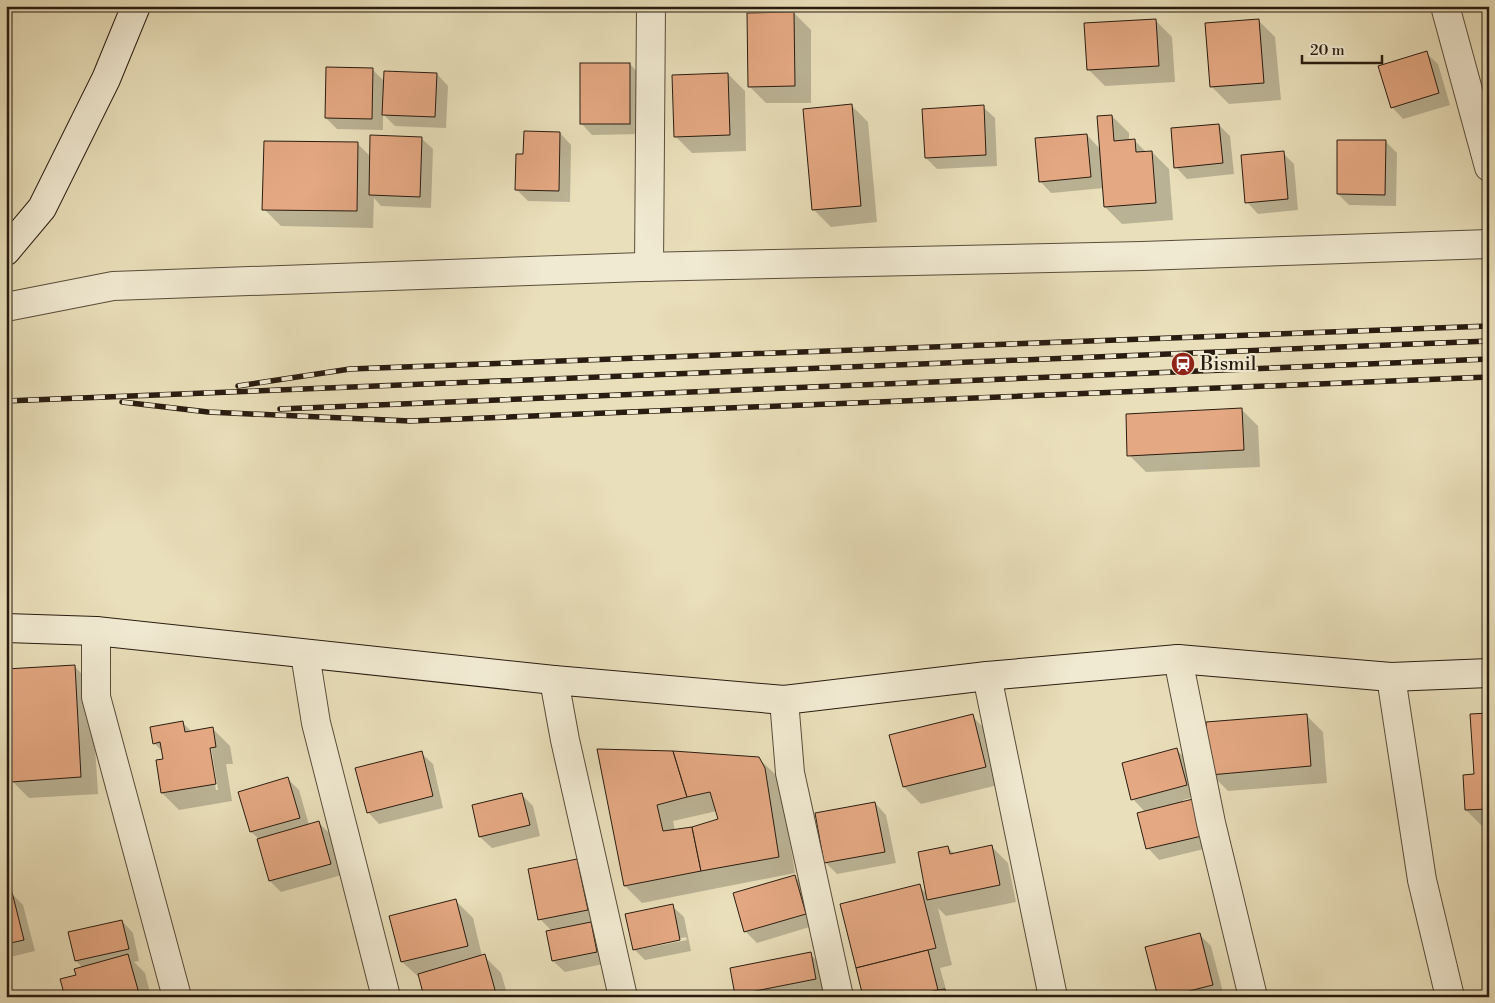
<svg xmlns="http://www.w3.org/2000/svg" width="1495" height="1003" font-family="'Libre Bodoni',serif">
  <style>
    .shadow { fill: #0003; fill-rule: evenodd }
    .building { fill: #e4a882; stroke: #291c10 }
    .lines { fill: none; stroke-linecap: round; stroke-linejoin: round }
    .street-casing { stroke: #594d3a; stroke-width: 30 }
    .secondary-casing { stroke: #291c10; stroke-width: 30 }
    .street { stroke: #f1ead2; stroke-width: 28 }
    .secondary { stroke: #f1ead2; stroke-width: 28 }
    .rail-casing { stroke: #291c10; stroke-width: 5.5 }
    .rail { stroke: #f1ead2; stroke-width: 4; stroke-dasharray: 11; stroke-linecap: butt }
    .labels { text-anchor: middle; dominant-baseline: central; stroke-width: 4; stroke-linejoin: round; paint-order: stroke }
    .poi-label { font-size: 19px; fill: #291c10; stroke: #f1ead2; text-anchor: start }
  </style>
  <rect width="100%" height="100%" fill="#e9dfba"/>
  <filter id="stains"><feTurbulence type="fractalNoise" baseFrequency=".004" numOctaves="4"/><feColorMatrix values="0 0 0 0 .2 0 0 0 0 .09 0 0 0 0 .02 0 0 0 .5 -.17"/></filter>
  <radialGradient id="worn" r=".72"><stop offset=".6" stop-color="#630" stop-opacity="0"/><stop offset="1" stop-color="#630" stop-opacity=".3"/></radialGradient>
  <!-- shadow -->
  <g class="shadow">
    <path d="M794,13L811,30V103H766L749,86Z"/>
    <path d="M1155,20L1172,37L1175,82L1105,86L1088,69Z"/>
    <path d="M1258,20L1275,37L1281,100L1229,104L1212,87L1207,24Z"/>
    <path d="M1426,53L1438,64L1450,105L1403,119L1392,107Z"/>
    <path d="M630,64L641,76V134L592,135L581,123Z"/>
    <path d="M372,69L384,81L437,74L448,86L446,128L395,126L383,114V130L337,129L326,118Z"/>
    <path d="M728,74L745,91L746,151L692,153L675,136Z"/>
    <path d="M851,105L868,122L877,222L831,227L814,210Z"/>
    <path d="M983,107L995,118L997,166L937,169L926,158Z"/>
    <path d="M1112,116L1129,133V141L1134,140L1146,152H1152L1169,169L1173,220L1122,224L1105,207L1104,188L1051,193L1040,181L1087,135L1100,149Z"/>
    <path d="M1219,125L1230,136L1234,174L1187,179L1176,167Z"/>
    <path d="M560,133L571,145L570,202L528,201L516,189Z"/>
    <path d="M421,138L433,149L431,208L381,206L374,198L373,228L281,226L264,209L357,143L371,157Z"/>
    <path d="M1386,142L1397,153L1396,206L1349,205L1338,194Z"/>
    <path d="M1283,153L1294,164L1298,210L1258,214L1247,202Z"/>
    <path d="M1241,409L1258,426L1260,467L1146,472L1129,455Z"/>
    <path d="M74,666L91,683L98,794L29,798L12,781Z"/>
    <path d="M1489,714V826L1483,827L1466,810Z"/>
    <path d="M1306,715L1323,732L1327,783L1228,791L1211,774Z"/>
    <path d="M972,716L989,733L1002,784L921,804L904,787L891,736Z"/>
    <path d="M183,723L192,732L213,729L230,746L233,764H226L232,801L179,810L162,793L157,761L164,760L163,752L154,743ZM208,747H211L218,790H216Z"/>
    <path d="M6,727L11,799H6Z"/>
    <path d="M599,750L758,758L776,775L781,786L795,873L642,903L625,886ZM717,811L719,820L692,829L675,831L673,821Z"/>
    <path d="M1177,750L1188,761L1197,796L1183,800V803L1212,847L1159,860L1148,848L1145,812L1133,799Z"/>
    <path d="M421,753L433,764L443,808L379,824L368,812Z"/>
    <path d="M288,779L299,790L309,825L319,823L330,834L342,875L281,892L270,881L258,838L251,832Z"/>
    <path d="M522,795L533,806L540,836L492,848L480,837Z"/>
    <path d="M875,803L886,815L896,863L837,874L825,862Z"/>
    <path d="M991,846L1008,863L1016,902L946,916L938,908L952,965L940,968L947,993L950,997H864L857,967L919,886L927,894L948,848L955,854Z"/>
    <path d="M576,860L588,871L598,921L590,923L602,935L608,963L565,972L553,961L552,931L540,919Z"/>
    <path d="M794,876L806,888L816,925L757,943L745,931Z"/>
    <path d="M12,894L23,905L35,951L6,958V895Z"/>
    <path d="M456,901L473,918L482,956H484L501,973L508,997H426L420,978L402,962L391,917Z"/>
    <path d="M672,906L684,917L691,951L645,960L634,949ZM686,937L687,940L641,949V947Z"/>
    <path d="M122,921L133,933L139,961L134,962L145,973L151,997H66L83,968L76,961Z"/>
    <path d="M1200,935L1211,946L1224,996L1159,997Z"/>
    <path d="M810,954L822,965L826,990L793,997H739L736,994Z"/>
    <path d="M1428,994L1431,997H1417Z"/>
  </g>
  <!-- building -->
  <g class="building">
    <path d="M794,12L795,86L748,87L747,13Z"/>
    <path d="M1156,19L1159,66L1087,70L1084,23Z"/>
    <path d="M1259,19L1264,83L1210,87L1205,23Z"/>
    <path d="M1427,51L1439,93L1391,108L1378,66Z"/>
    <rect x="580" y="63" width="50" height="61"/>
    <path d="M326,67L373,68L372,119L325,118Z"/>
    <path d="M384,71L437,73L435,117L382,115Z"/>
    <path d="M728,73L730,135L674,137L672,75Z"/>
    <path d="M852,104L861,206L812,210L803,109Z"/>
    <path d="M984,105L986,155L925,158L922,109Z"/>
    <path d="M1112,115L1114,141L1135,139L1136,152L1152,151L1156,203L1104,207L1097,116Z"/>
    <path d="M1219,124L1223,163L1174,168L1171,128Z"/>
    <path d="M524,131L560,132L559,191L515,190L516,154H523Z"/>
    <path d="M1087,134L1091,177L1039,182L1035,138Z"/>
    <path d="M370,135L422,137L420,197L369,195Z"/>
    <path d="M1337,140H1386L1385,195L1337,194Z"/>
    <path d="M264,141L358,142L357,211L262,210Z"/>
    <path d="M1284,151L1288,199L1245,203L1241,155Z"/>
    <path d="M1242,408L1244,450L1127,456L1126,414Z"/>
    <path d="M75,665L81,777L11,782L6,702V669Z"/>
    <path d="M1489,713V809L1465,810L1463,775L1474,774L1470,714Z"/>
    <path d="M973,714L986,767L903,787L889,735Z"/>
    <path d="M1307,714L1311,766L1210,775L1206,722Z"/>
    <path d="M183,721L185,732L213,727L216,747L210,748L216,784L161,793L156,760L163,759L160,742L153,744L150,727Z"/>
    <path d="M1177,748L1187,785L1131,800L1122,763Z"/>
    <path d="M597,749L673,751L687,797L657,805L663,831L692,827L701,871L624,886Z"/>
    <path d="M422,751L433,796L367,813L355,768Z"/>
    <path d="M673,751L759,757L765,768L779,857L701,871L692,827L718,819L710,792L687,797Z"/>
    <path d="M288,777L300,818L250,832L238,792Z"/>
    <path d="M522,793L530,825L479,837L472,805Z"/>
    <path d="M1193,799L1202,836L1146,849L1137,813Z"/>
    <path d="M875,802L885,852L824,863L815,813Z"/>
    <path d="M319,821L331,864L269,881L257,839Z"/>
    <path d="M992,845L1000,885L927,900L918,852L948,846L950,854Z"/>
    <path d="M577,859L588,910L538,920L528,869Z"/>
    <path d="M795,875L806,914L744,932L733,893Z"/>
    <path d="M920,884L936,948L856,968L840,904Z"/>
    <path d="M12,892L24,940L6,944V894Z"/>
    <path d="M456,899L468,946L401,962L389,916Z"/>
    <path d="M673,904L680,940L633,950L625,914Z"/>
    <path d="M122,920L129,949L75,961L68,932Z"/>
    <path d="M591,922L597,952L552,961L546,931Z"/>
    <path d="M1200,933L1213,985L1165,997H1158L1145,947Z"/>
    <path d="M928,950L938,990L907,997H863L856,968Z"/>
    <path d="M811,952L816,979L735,995L730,968Z"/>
    <path d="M128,954L140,997H65L60,979L76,975L74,969Z"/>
    <path d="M485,954L497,997H424L418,974Z"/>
    <path d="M945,989L946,997H907L938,990Z"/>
  </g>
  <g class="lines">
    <!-- street casing -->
    <g class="street-casing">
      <g id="street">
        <path d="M1445,6L1489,167"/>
        <path d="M649,267L651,6"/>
        <path d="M6,307L113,286L642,267L1142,256L1489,244"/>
        <path d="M96,631V697L177,997"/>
        <path d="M305,654L316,723L386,997"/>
        <path d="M1178,659L1211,823L1253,997"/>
        <path d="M987,676L1053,997"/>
        <path d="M1391,677L1422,880L1450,997"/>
        <path d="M554,680L565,740L623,997"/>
        <path d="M784,700L790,773L839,997"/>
      </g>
    </g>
    <!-- secondary casing -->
    <g class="secondary-casing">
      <g id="secondary">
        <path d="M6,251L42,208L106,79L136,6"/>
        <path d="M6,628L96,631L554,680L784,700L987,676L1178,659L1391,677L1489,673"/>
      </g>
    </g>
    <!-- street -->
    <use href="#street" class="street"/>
    <!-- secondary -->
    <use href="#secondary" class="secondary"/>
    <!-- rail casing -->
    <g class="rail-casing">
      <g id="rail">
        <path d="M238,386L350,369L1489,326"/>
        <path d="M6,401L1489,341"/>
        <path d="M122,402L208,412L410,421L1489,377"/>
        <path d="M280,409L1489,359"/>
      </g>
    </g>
    <!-- rail -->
    <use href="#rail" class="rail"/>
  </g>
  <!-- icons -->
  <defs>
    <g id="station-disc" transform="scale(1.25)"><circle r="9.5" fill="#8f2418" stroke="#f1ead2"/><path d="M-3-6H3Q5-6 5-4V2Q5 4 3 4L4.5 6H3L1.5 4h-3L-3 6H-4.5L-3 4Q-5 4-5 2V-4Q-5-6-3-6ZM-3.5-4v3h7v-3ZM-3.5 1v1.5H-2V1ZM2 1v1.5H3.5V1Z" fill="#fff"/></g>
  </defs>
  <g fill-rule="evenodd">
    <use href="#station-disc" x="1183" y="364"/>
  </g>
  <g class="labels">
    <!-- poi labels -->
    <g class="poi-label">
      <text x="1200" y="364">Bismil</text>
    </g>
  </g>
  <!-- margin -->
  <rect width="1495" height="1003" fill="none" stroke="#e9dfba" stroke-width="25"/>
  <rect x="8" y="8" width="1480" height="988" fill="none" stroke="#291c10" stroke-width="2.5"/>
  <rect x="12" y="12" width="1470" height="978" fill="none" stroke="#291c10"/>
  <!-- scale -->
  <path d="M1302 55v8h80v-8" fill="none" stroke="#291c10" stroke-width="2.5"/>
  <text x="1310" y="55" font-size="15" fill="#291c10" stroke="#f1ead2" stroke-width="4" paint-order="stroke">20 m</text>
  <rect width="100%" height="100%" filter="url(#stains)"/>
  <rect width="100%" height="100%" fill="url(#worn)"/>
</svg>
